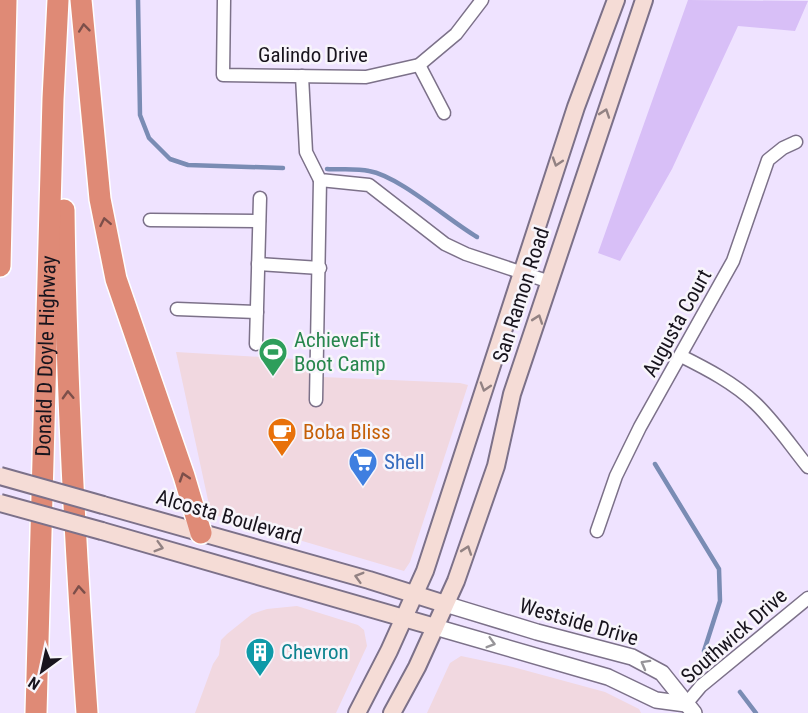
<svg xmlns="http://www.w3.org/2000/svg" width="808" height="713" font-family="'Roboto Condensed',sans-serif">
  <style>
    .commercial { fill: #f1d8e0 }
    .green { fill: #d8bff7 }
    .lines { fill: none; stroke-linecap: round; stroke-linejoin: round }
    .stream { stroke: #7a8cb4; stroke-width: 4.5 }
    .minor-casing { stroke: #7c7189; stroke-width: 15 }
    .tertiary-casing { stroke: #7c7189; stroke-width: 18 }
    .secondary-casing { stroke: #7c7189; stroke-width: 20 }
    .motorway-casing { stroke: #fff; stroke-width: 24 }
    .minor { stroke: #fff; stroke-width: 12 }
    .tertiary { stroke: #fff; stroke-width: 15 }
    .secondary { stroke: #f5dcd6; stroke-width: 16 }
    .motorway { stroke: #df8a76; stroke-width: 21 }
    .secondary-bridge-casing { stroke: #7c7189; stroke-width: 20; stroke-linecap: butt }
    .secondary-bridge { stroke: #f5dcd6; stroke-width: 16 }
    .oneway { stroke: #7c4f4a }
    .oneway2 { stroke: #928283 }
    .oneway3 { stroke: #979599 }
    .labels { text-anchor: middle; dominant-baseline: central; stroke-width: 5; stroke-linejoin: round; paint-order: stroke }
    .street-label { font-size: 21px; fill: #18141d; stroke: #f8f5fb }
    .leisure-label { font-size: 21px; fill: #27864d; stroke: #f8f5fb; text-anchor: start }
    .food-label { font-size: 21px; fill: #c56008; stroke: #f8f5fb; text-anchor: start }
    .shop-label { font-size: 21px; fill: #366cbe; stroke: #f8f5fb; text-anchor: start }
    .culture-label { font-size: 21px; fill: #0d838f; stroke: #f8f5fb; text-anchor: start }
  </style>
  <rect width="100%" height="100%" fill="#efe3ff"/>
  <!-- commercial -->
  <g class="commercial">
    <path d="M176,352L295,359L322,377L460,383L468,385L410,562L404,571L211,514Z"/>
    <path d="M297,606L358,625L364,630L367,646L336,713H195L213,664L219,655L221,640L227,634L252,614L267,609Z"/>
    <path d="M461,656L513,667L605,692L639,709L641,713H427L450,663Z"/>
  </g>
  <!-- green -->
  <path class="green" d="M688,0L808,1L795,31L738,26L672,169L620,261L598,253Z"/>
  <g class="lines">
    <!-- stream -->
    <g class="stream">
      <path d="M138,0L140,115L149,138L170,159L188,165L283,168"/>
      <path d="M327,169C340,170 356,168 369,171C399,176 448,220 477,237"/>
      <path d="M655,464L719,569L720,601L704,651"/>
      <path d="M740,692L756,713"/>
    </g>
    <!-- minor casing -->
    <g class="minor-casing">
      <g id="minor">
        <path d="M224,0L223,75L366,77L419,65L456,34L482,0"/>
        <path d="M419,65L444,113"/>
        <path d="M302,76L306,152L320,180L369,185L445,244L466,254L550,282"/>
        <path d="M150,220L259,221"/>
        <path d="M258,264L320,268"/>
        <path d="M177,309L257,312"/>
        <path d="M256,344L260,198"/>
        <path d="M681,356C707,369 734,383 755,403C775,422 791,446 808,467"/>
        <path d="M316,400L320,180"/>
        <path d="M597,531L616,476L640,427L733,261L768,160L783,148L796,142"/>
        <path d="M686,704L701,686L808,598"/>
      </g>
    </g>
    <!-- tertiary casing -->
    <g class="tertiary-casing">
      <g id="tertiary">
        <path d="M445,604L537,632L632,657L662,673L694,713"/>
        <path d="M435,627L608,677L656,700L686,704"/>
      </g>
    </g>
    <!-- secondary casing -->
    <g class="secondary-casing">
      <g id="secondary">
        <path d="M103,505L369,580L445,604"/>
        <path d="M102,531L435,627"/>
        <path d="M357,713L389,651L425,571L576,107L616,0"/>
        <path d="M392,713L417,667L456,581L496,466L512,394L644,0"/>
      </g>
    </g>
    <!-- motorway casing -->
    <g class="motorway-casing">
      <g id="motorway">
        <path d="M81,0L100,199L116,279L184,476L201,533"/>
        <path d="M64,210C66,378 75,545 87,713"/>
        <path d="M0,266L6,0"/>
        <path id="s1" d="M36,713L53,99L58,0"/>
      </g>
    </g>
    <!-- minor -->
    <use href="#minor" class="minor"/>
    <!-- tertiary -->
    <use href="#tertiary" class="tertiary"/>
    <!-- secondary -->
    <use href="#secondary" class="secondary"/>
    <!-- motorway -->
    <use href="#motorway" class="motorway"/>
    <!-- secondary-bridge casing -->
    <g class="secondary-bridge-casing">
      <g id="secondary-bridge">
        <path d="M0,476L103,505"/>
        <path d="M0,503L102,531"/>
      </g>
    </g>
    <!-- secondary-bridge -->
    <use href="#secondary-bridge" class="secondary-bridge"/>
  </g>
  <!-- one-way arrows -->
  <defs><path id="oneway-chevron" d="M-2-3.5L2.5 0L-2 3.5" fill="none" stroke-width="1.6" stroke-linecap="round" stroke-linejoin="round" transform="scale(1.5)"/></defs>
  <g class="oneway">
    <use href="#oneway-chevron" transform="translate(84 28) rotate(-96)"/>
    <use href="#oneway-chevron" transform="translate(105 222) rotate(-101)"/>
    <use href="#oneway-chevron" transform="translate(68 395) rotate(-92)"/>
    <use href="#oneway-chevron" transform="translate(184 477) rotate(-108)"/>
    <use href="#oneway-chevron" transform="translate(79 590) rotate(-94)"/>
  </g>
  <g class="oneway2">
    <use href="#oneway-chevron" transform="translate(605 113) rotate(-71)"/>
    <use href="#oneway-chevron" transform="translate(557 162) rotate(108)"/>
    <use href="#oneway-chevron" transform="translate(538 319) rotate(-71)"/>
    <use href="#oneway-chevron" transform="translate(485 387) rotate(107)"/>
    <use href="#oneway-chevron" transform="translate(159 547) rotate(16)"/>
    <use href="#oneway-chevron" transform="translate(467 550) rotate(-71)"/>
    <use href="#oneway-chevron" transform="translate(359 577) rotate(-164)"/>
  </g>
  <g class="oneway3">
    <use href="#oneway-chevron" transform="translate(491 643) rotate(16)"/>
    <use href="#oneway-chevron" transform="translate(645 664) rotate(-151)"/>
  </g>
  <!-- icons -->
  <defs>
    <g id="stadium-pin" transform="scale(1.5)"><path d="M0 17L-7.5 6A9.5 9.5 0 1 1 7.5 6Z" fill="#2e9e5b" stroke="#f8f5fb"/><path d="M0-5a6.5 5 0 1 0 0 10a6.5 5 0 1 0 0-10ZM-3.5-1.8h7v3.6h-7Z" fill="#fff"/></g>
    <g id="cafe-pin" transform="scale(1.5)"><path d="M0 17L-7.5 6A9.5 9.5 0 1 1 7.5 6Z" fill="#e8710a" stroke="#f8f5fb"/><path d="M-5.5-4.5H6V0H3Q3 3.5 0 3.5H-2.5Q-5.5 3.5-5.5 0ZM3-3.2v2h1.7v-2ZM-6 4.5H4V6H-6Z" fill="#fff"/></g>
    <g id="supermarket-pin" transform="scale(1.5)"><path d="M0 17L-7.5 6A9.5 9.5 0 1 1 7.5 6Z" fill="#3f7fe0" stroke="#f8f5fb"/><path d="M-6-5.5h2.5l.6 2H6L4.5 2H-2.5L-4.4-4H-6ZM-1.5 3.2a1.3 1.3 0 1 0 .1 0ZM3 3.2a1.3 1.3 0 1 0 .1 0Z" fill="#fff"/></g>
    <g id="building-pin" transform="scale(1.5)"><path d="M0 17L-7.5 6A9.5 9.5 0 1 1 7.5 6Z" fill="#0f9aa8" stroke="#f8f5fb"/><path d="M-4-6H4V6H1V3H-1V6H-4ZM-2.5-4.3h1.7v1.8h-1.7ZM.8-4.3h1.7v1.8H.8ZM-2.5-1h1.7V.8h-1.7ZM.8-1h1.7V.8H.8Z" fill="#fff"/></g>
  </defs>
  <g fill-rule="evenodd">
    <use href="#stadium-pin" x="273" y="352"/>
    <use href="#cafe-pin" x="282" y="432"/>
    <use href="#supermarket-pin" x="363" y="462"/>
    <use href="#building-pin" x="260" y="652"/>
  </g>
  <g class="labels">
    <!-- street labels -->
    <g class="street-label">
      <text x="313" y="55">Galindo Drive</text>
      <text transform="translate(521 295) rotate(-72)">San Ramon Road</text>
      <text transform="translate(677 323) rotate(-61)">Augusta Court</text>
      <text stroke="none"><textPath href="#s1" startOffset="357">Donald D Doyle Highway</textPath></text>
      <text transform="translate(229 517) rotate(16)">Alcosta Boulevard</text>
      <text transform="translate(579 622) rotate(16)">Westside Drive</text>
      <text transform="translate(734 636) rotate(-41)">Southwick Drive</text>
    </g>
    <!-- leisure labels -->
    <g class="leisure-label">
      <text x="294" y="340">AchieveFit<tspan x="294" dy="24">Boot Camp</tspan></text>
    </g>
    <!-- food labels -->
    <g class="food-label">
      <text x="303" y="432">Boba Bliss</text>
    </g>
    <!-- shop labels -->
    <g class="shop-label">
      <text x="384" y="462">Shell</text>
    </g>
    <!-- culture labels -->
    <g class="culture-label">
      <text x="281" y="652">Chevron</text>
    </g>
  </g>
  <!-- north arrow -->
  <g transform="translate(42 671) rotate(213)" stroke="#f8f5fb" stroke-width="4.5" paint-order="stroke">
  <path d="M0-4.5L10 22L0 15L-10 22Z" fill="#18141d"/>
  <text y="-9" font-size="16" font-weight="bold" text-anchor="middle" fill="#18141d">N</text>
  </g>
</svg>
